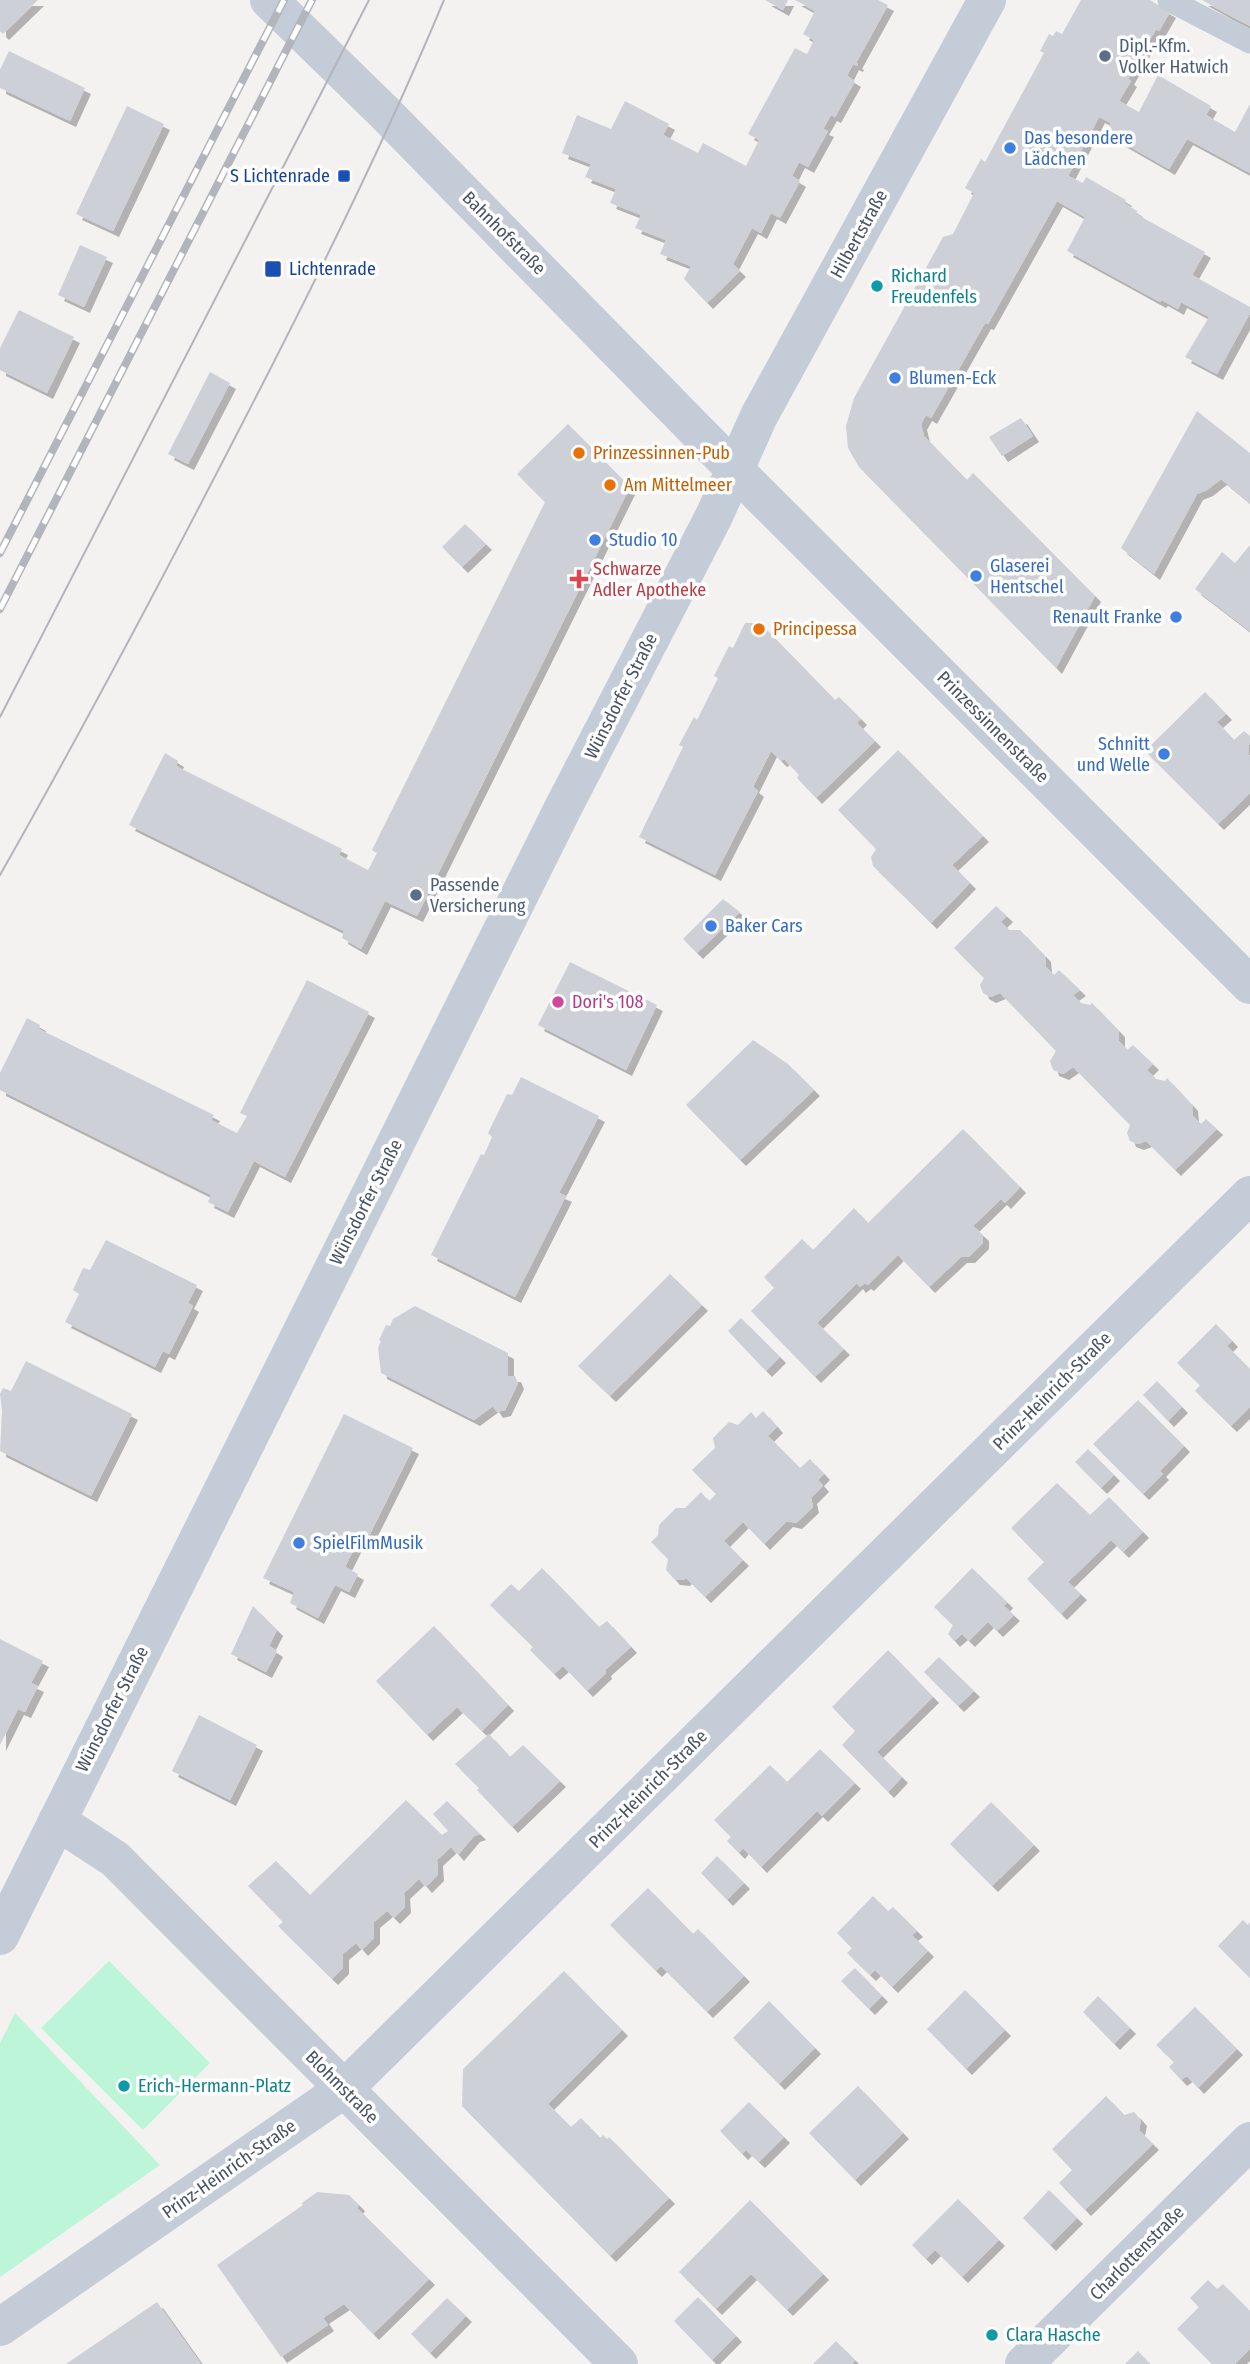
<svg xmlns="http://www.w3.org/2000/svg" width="1250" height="2364" font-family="'Fira Sans Condensed',sans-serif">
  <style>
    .green { fill: #bcf5d8 }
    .building { fill: #cdd0d7; filter: url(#shadow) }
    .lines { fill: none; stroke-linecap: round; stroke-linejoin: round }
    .service { stroke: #c4ccd7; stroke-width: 23 }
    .minor { stroke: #c4ccd7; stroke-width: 38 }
    .tertiary { stroke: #c4ccd7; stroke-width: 38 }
    .tram { stroke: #b3b5bd; stroke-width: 2 }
    .rail-casing { stroke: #b3b5bd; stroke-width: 8 }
    .rail { stroke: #fff; stroke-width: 5; stroke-dasharray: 16; stroke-linecap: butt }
    .service-dot { fill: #5c6f8a; stroke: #fff; stroke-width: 2.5 }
    .shop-dot { fill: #3f7fe0; stroke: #fff; stroke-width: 2.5 }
    .transit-dot { fill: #1a4fb4; stroke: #fff; stroke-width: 2.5 }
    .culture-dot { fill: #0f9aa8; stroke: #fff; stroke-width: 2.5 }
    .food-dot { fill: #e8710a; stroke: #fff; stroke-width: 2.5 }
    .health-dot { fill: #e0444e; stroke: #fff; stroke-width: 2.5 }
    .hotel-dot { fill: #d1479c; stroke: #fff; stroke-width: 2.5 }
    .labels { text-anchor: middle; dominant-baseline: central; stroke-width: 7; stroke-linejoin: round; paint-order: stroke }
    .service-label { font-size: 18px; fill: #4e5e75; stroke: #fff; text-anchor: start }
    .shop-label { font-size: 18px; fill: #366cbe; stroke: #fff; text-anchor: start }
    .transit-label { font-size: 18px; fill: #164399; stroke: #fff; text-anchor: end }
    .street-label { font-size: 18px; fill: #475262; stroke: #fff }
    .culture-label { font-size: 18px; fill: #0d838f; stroke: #fff; text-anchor: start }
    .food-label { font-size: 18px; fill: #c56008; stroke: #fff; text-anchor: start }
    .health-label { font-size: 18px; fill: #be3a42; stroke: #fff; text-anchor: start }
    .hotel-label { font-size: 18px; fill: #b23c85; stroke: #fff; text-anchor: start }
  </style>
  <defs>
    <filter id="shadow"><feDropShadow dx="6" dy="6" stdDeviation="0" flood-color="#0004"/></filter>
  </defs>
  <rect width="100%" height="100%" fill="#f4f2f1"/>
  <!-- green -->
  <g class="green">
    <path d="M109,1961L210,2063L143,2130L41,2028Z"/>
    <path d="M15,2013L160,2165L0,2277V2043Z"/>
  </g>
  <!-- building -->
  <g class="building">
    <path d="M0,0H38L3,34L0,31Z"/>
    <path d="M765,0H788L783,10Z"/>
    <path d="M795,0H878L888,5L856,63L858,64L857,66L853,64L847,76L855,81L835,117L831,115L823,129L828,131L808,167L799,162L792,176L800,181L780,218L771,213L761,233L752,228L733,264L740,271L707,303L684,279L691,266L660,254L666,240L635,228L641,215L610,203L616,189L585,177L591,164L562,153L577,115L611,129L625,101L669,124L663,135L698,153L703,143L746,166L759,140L748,134L795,48L807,54L814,40L803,34L815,11Z"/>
    <path d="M1081,0H1150L1170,12L1159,31L1156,29L1128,79L1131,81L1119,101L1139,112L1158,75L1211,106L1206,115L1235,132L1250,104V173L1187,139L1169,169L1106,133L1111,123L1099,117L1068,176L1083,183L1086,177L1126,200L1124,203L1137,211L1136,214L1205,252L1192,275L1250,307V313L1217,374L1185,357L1209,317L1181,302L1178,309L1162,300L1160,302L1067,251L1085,217L1057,201L988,324L985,323L931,418L926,415L921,424L924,436L967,480L973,473L1095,596L1056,668L859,467L848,448L846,426L854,398L943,237L953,234L974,193L965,188L981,159L985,162L1044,53L1040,51L1049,34L1053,36L1056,31L1062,34Z"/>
    <path d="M1202,0H1250V26L1227,14Z"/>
    <path d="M9,51L85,88L70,121L0,88V70Z"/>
    <path d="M127,106L164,124L113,231L76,214Z"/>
    <path d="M80,245L107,257L84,307L58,295Z"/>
    <path d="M19,310L74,337L47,393L0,370V348Z"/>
    <path d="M210,372L230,383L188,464L168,454Z"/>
    <path d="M1197,411L1250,453V503L1221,479L1207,490L1197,494L1154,574L1121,548Z"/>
    <path d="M1021,418L1033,436L1002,456L989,437Z"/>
    <path d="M568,424L630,487L417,916L385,901L361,949L342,938L344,931L129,825L165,753L178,761L176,766L342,849L339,855L368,870L377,853L372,850L545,502L517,474Z"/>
    <path d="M465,524L486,544L462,567L442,547Z"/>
    <path d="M1250,545V631L1195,589L1222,552L1235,563Z"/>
    <path d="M745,623H760L835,700L839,697L861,719L857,723L875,741L816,798L797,778L799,775L784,759L781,761L771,751L753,787L758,791L715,875L639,837L683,747L679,745L694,717L697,720L718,678L714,676L729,646L733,648Z"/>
    <path d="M1205,692L1226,714L1217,722L1234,740L1244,731L1250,736L1248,754L1250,756V793L1218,824L1145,751Z"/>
    <path d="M898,750L983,836L952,865L970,883L931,923L873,866L871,857L876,849L838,810Z"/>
    <path d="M723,899L740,912L697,953L683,939Z"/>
    <path d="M996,906L1007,916L1001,922L1009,930H1020L1045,956L1046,967L1054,975L1059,970L1080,990L1073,995L1081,1003L1090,1005L1092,1003L1119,1031V1041L1127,1050L1133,1045L1153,1064L1147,1070L1156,1079L1165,1081L1167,1078L1192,1105L1193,1116L1201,1124L1206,1119L1217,1129L1175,1170L1146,1141L1138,1144L1130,1141L1127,1133L1130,1125L1073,1067L1063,1074L1053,1070L1050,1061L1056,1051L1000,993L990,997L983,993L980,985L984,978L954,948Z"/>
    <path d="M570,962L657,1005L626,1070L538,1025Z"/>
    <path d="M307,980L369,1012L285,1177L254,1161L228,1212L208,1202L211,1195L0,1090V1073L27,1018L40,1025L39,1029L214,1115L211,1120L237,1133L247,1116L240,1113Z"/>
    <path d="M753,1040L788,1064L814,1090L740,1160L686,1105Z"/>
    <path d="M521,1077L599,1116L559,1193L566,1196L515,1297L431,1255L481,1154L484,1155L492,1137L488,1133L507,1094L512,1095Z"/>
    <path d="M963,1129L1020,1187L1005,1203L1001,1199L973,1226L983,1235V1243L969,1257H961L929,1287L898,1255L868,1285L865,1283L860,1287L857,1283L817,1323L844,1349L815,1377L751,1311L774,1288L764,1277L802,1239L813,1250L854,1208L868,1223Z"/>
    <path d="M106,1240L197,1285L188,1303L193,1306L169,1354L163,1351L155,1367L65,1322L79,1294L73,1290L83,1268L90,1270Z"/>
    <path d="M670,1274L702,1305L610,1396L578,1366Z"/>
    <path d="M415,1306L508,1353V1376H515L518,1383L505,1410L497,1412L493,1406L474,1420L381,1373L378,1348L381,1341L379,1340L386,1325L390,1326L393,1319Z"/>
    <path d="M741,1318L780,1357L766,1371L728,1331Z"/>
    <path d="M1216,1324L1232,1341L1227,1346L1250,1369V1407L1231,1426L1195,1391L1200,1385L1177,1363Z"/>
    <path d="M26,1361L132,1414L91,1496L0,1451L2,1411L0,1394L3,1388L11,1391Z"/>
    <path d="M1157,1381L1182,1407L1168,1421L1143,1395Z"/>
    <path d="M1138,1400L1184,1446L1160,1471L1163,1474L1143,1494L1093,1444Z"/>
    <path d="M763,1411L777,1427L768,1436L800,1468L810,1459L824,1474L818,1480L823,1486L811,1498L813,1507L796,1523L787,1521L764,1544L743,1522L724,1541L743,1560L705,1597L686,1578L684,1580L674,1579L666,1570L668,1559L651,1542L658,1535L659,1525L676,1508H685L701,1492L709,1501L716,1494L692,1470L715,1448L713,1438L729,1422L738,1425L751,1412L756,1418Z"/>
    <path d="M344,1414L413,1448L368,1538L361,1535L345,1567L358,1574L349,1592L335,1585L318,1618L290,1603L294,1592L263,1578Z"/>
    <path d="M1088,1449L1114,1475L1101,1488L1075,1462Z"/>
    <path d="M1057,1483L1090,1515L1109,1497L1143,1532L1123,1552L1111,1540L1068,1582L1081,1594L1061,1614L1027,1579L1044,1562L1011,1528Z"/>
    <path d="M542,1568L599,1627L607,1621L631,1647L605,1670L606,1673L587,1691L563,1666L554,1674L530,1650L533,1647L490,1605L511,1584L519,1591Z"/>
    <path d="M972,1568L1007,1602L1004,1606L1014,1615L997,1631L988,1622L969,1641L962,1634L954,1641L948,1634L953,1625L934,1607Z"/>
    <path d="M253,1606L277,1630L269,1646L277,1651L266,1672L231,1654Z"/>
    <path d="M434,1626L508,1705L482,1731L457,1707L427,1735L376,1681Z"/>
    <path d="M0,1639L43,1661L31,1683L38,1686L25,1712L18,1709L0,1745Z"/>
    <path d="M888,1650L933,1697L877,1752L902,1777L888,1792L842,1745L855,1731L832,1707Z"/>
    <path d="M939,1657L974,1691L958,1706L924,1672Z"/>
    <path d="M199,1715L257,1745L230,1800L172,1771Z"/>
    <path d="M489,1734L510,1757L523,1745L560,1781L512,1827L477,1790L479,1788L455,1764Z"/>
    <path d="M820,1749L855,1783L822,1816L817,1811L761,1867L743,1848L739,1853L727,1841L731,1837L714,1820L770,1765L787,1782Z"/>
    <path d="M406,1800L442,1835L448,1831L433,1814L447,1801L480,1834L474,1836L458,1855L451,1847L437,1860L438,1875L426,1887L419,1879L404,1893L405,1907L394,1918L387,1911L374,1922V1938L362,1950L356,1943L343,1954V1968L332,1979L278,1926L283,1922L248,1886L276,1861L310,1895Z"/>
    <path d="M991,1802L1034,1845L992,1886L950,1844Z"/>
    <path d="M717,1856L744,1883L727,1900L701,1873Z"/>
    <path d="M648,1888L693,1934L698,1929L744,1976L707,2012L661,1966L656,1971L610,1925Z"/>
    <path d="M873,1896L888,1911L893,1907L917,1931L912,1935L928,1951L892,1987L875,1970L870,1975L847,1953L852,1948L837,1933Z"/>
    <path d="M1243,1920L1248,1925L1250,1922V1978L1218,1946Z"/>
    <path d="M855,1968L882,1996L869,2009L841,1981Z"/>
    <path d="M564,1971L622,2030L548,2104L571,2127L581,2118L600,2138L603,2135L607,2139L609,2137L669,2198L610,2256L462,2106L463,2069Z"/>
    <path d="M965,1990L1005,2030L966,2069L927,2029Z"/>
    <path d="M1098,1996L1130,2028L1114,2044L1083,2012Z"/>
    <path d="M769,2001L815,2048L779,2084L733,2038Z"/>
    <path d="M1195,2007L1237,2049L1198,2088L1187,2076L1181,2080L1169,2067L1174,2062L1156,2045Z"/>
    <path d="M858,2086L903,2133L855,2180L809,2133Z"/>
    <path d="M1106,2096L1124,2115L1134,2112L1141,2120L1139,2130L1153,2144L1085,2210L1059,2183L1072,2170L1052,2149Z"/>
    <path d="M749,2102L784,2137L759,2162L746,2150L742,2154L720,2131Z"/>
    <path d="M1049,2190L1077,2218L1050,2245L1023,2218Z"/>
    <path d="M317,2192L349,2195L359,2205L357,2208L429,2279L373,2334L344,2304L323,2318L328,2325L281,2357L217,2265L303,2205L302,2203Z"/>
    <path d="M958,2199L999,2240L962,2277L935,2250L926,2259L912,2245Z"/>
    <path d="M750,2200L823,2274L787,2310L751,2274L716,2309L679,2272Z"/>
    <path d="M1208,2280L1217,2289L1223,2284L1250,2311V2349L1235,2364H1212L1177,2329L1199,2307L1190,2298Z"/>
    <path d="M698,2297L736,2336L712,2360L674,2321Z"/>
    <path d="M447,2298L466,2316L430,2353L411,2334Z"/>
    <path d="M157,2302L201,2364H66Z"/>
    <path d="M836,2341L855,2360L852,2364H813Z"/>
    <path d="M1138,2351L1150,2364H1125Z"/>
  </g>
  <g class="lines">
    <!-- service -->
    <path class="service" d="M1169,0L1250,42"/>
    <!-- minor -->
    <g class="minor">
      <path d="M735,470L1250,985"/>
      <path d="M57,1821L115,1859L619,2364"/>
      <path d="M0,1936L563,808L714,516L759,416L987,0"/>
      <path d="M0,2327L344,2089L1250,1195"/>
      <path d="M1024,2364L1250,2141"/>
    </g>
    <!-- tertiary -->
    <path class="tertiary" d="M269,0L385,113L735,470"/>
    <!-- tram -->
    <g class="tram">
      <path d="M0,717L369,0"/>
      <path d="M0,875C84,727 164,576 242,424C314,285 384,144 444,0"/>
    </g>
    <!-- rail casing -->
    <g class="rail-casing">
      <g id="rail">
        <path d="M0,553L284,0"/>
        <path d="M0,609L312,0"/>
      </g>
    </g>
    <!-- rail -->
    <use href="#rail" class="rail"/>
  </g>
  <!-- markers -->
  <g class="service-dot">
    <circle cx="1105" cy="56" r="7"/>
    <circle cx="416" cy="895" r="7"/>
  </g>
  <g class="shop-dot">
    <circle cx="1010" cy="148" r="7"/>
    <circle cx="895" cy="378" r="7"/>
    <circle cx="595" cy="540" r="7"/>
    <circle cx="976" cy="576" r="7"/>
    <circle cx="1176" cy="617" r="7"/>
    <circle cx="1164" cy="754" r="7"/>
    <circle cx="711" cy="926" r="7"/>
    <circle cx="299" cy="1543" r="7"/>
  </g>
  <g class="transit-dot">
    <rect x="337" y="169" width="14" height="14" rx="3.5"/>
    <rect x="264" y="260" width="18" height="18" rx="3.5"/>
  </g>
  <g class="culture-dot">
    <circle cx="877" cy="286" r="7"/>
    <circle cx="124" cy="2086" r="7"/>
    <circle cx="992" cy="2335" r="7"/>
  </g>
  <g class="food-dot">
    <circle cx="579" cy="453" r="7"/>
    <circle cx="610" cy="485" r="7"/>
    <circle cx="759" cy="629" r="7"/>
  </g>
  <path class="health-dot" d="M575.5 568.5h7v7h7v7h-7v7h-7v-7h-7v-7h7z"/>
  <circle class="hotel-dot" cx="558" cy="1002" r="7"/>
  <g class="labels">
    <!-- service labels -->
    <g class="service-label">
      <text x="1119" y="46">Dipl.-Kfm.<tspan x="1119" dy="21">Volker Hatwich</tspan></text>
      <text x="430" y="885">Passende<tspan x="430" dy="21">Versicherung</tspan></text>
    </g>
    <!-- shop labels -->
    <g class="shop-label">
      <text x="1024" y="138">Das besondere<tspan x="1024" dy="21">Lädchen</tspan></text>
      <text x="909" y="378">Blumen-Eck</text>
      <text x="609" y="540">Studio 10</text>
      <text x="990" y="566">Glaserei<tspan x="990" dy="21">Hentschel</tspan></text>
      <text x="1162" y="617" text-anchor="end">Renault Franke</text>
      <text x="1150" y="744" text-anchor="end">Schnitt<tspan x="1150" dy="21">und Welle</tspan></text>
      <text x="725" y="926">Baker Cars</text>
      <text x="313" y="1543">SpielFilmMusik</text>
    </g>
    <!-- transit labels -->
    <g class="transit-label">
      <text x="330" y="176">S Lichtenrade</text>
      <text x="289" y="269" text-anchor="start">Lichtenrade</text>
    </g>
    <!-- street labels -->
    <g class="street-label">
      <text transform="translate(504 233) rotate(45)">Bahnhofstraße</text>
      <text transform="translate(859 234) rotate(-61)">Hilbertstraße</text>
      <text transform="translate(621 696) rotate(-63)">Wünsdorfer Straße</text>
      <text transform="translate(993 727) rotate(45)">Prinzessinnenstraße</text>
      <text transform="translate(366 1202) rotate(-63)">Wünsdorfer Straße</text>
      <text transform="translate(1052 1391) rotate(-45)">Prinz-Heinrich-Straße</text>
      <text transform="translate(112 1709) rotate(-63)">Wünsdorfer Straße</text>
      <text transform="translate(648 1789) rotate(-45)">Prinz-Heinrich-Straße</text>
      <text transform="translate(342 2087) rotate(45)">Blohmstraße</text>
      <text transform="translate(229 2169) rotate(-35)">Prinz-Heinrich-Straße</text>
      <text transform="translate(1137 2253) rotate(-45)">Charlottenstraße</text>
    </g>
    <!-- culture labels -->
    <g class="culture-label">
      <text x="891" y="276">Richard<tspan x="891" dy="21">Freudenfels</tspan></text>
      <text x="138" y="2086">Erich-Hermann-Platz</text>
      <text x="1006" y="2335">Clara Hasche</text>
    </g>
    <!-- food labels -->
    <g class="food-label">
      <text x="593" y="453">Prinzessinnen-Pub</text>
      <text x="624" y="485">Am Mittelmeer</text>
      <text x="773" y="629">Principessa</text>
    </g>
    <!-- health labels -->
    <g class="health-label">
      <text x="593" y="569">Schwarze<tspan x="593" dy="21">Adler Apotheke</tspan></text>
    </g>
    <!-- hotel labels -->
    <g class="hotel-label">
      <text x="572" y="1002">Dori's 108</text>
    </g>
  </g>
</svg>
